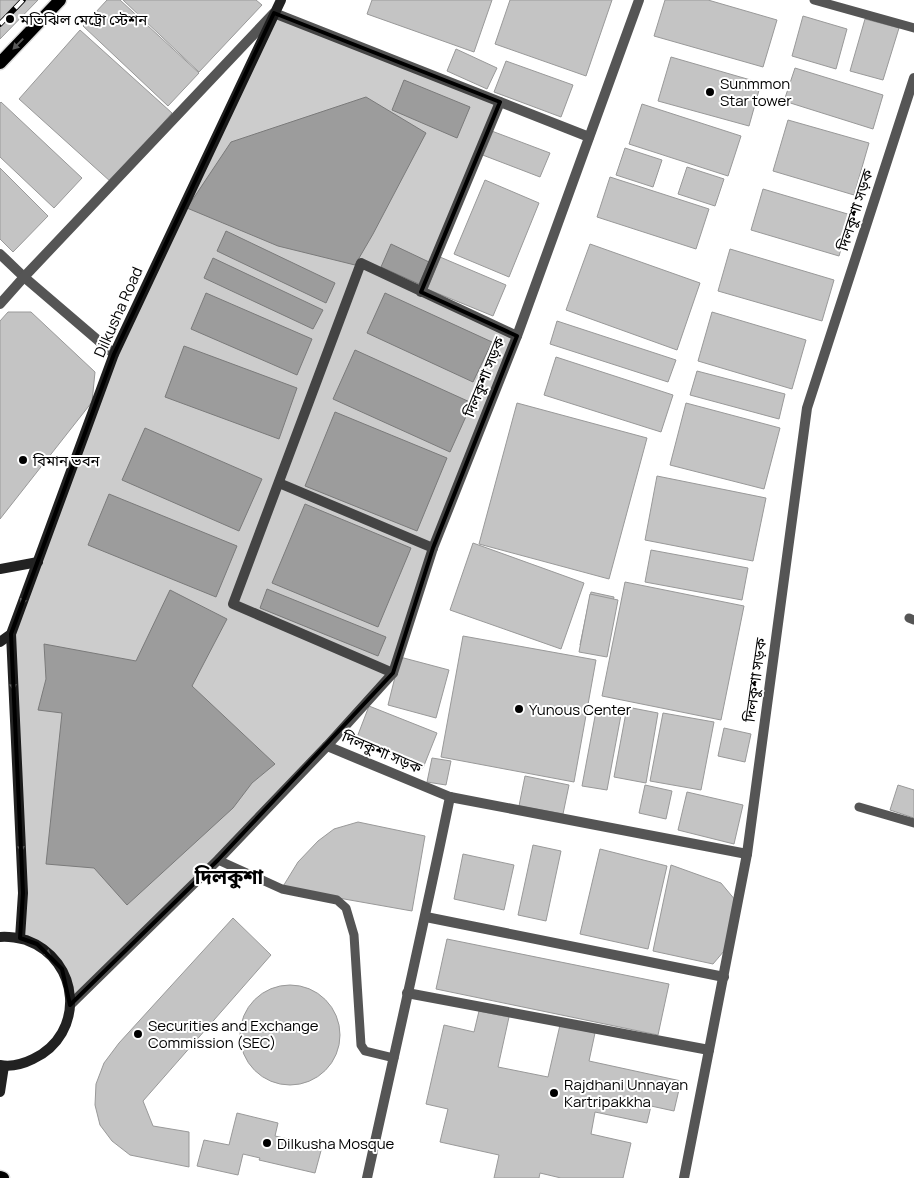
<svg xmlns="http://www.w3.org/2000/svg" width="914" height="1178" font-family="Manrope,'Noto Sans Bengali',sans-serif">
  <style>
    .building { fill: #c4c4c4; stroke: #999 }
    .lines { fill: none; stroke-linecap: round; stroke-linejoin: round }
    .primary-casing { stroke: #dbdbdb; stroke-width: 15 }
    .service { stroke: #555; stroke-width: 9 }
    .minor { stroke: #555; stroke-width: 10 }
    .tertiary { stroke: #555; stroke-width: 10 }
    .secondary { stroke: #222; stroke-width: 10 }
    .primary { stroke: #000; stroke-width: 12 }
    .rail-casing { stroke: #000; stroke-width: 5.5 }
    .rail { stroke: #fff; stroke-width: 4; stroke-dasharray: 11; stroke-linecap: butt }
    .oneway { fill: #595959 }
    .oneway2 { fill: #646464 }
    .marked { fill: #000; fill-opacity: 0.2; stroke: #000; stroke-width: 4; stroke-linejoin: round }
    .poi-dot { fill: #000; stroke: #fff; stroke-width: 2 }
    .labels { text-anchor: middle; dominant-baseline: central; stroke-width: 4; stroke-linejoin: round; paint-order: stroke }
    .poi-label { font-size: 15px; fill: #000; stroke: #fff; text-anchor: start }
    .street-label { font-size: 15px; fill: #000; stroke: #fff }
    .district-label { font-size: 20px; font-weight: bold; fill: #000; stroke: #fff }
  </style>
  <rect width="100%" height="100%" fill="#fff"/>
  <!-- building -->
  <g class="building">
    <path d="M0,0H38L0,39Z"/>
    <path d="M107,0H120L199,73L168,106L83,26Z"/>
    <path d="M123,0H256L262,5L199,72Z"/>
    <path d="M372,0H492L474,52L367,14Z"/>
    <path d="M510,0H612L586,76L495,44Z"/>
    <path d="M665,0H708L777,20L763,67L654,36Z"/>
    <path d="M803,16L847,29L836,69L792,56Z"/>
    <path d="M865,19L899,28L883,80L850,71Z"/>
    <path d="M80,30L172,113L111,182L19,99Z"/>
    <path d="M456,49L497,68L487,89L447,71Z"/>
    <path d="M671,57L761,83L749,126L658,101Z"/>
    <path d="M506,61L573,85L561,117L494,92Z"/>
    <path d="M795,68L883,95L873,129L784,101Z"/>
    <path d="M404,80L470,107L457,138L392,110Z"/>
    <path d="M366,97L426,133L373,234L355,265L278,246L187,208L231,142Z"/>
    <path d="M1,102L82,178L54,208L0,157V103Z"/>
    <path d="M642,104L741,136L728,176L629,144Z"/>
    <path d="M788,120L869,143L854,195L773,171Z"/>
    <path d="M489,130L550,153L540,177L480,154Z"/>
    <path d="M625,148L662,160L653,187L616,175Z"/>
    <path d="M687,167L724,179L715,206L678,194Z"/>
    <path d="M0,168L48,216L13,252L0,239Z"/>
    <path d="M610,177L709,209L696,249L597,217Z"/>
    <path d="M485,180L539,203L509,277L454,254Z"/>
    <path d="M763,189L851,215L839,256L751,230Z"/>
    <path d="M226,231L335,283L326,303L217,251Z"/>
    <path d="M391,244L429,262L419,284L381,267Z"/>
    <path d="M590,244L700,283L677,350L566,310Z"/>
    <path d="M730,249L834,280L822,321L718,291Z"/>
    <path d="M440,257L506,285L493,316L427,289Z"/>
    <path d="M213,258L323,310L313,329L204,278Z"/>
    <path d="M206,293L312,339L297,375L191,329Z"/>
    <path d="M385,293L492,342L473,382L367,333Z"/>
    <path d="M8,312H31L95,372L92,402L0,519V321Z"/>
    <path d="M712,312L806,340L792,389L698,361Z"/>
    <path d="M557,321L676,360L668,382L550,344Z"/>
    <path d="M184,346L297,388L279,439L165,397Z"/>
    <path d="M355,350L472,403L450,452L333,399Z"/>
    <path d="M556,357L673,395L661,432L544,395Z"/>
    <path d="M697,371L785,394L779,419L690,395Z"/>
    <path d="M517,403L647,438L609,579L479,544Z"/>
    <path d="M686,403L780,428L764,489L670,465Z"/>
    <path d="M335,412L447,458L417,531L305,486Z"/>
    <path d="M145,428L262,479L239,531L122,480Z"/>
    <path d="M657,476L766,498L753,561L645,540Z"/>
    <path d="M109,494L237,546L216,597L88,545Z"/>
    <path d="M305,504L411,548L378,627L272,583Z"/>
    <path d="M473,543L584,583L561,649L450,610Z"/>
    <path d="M651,550L748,568L742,600L645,582Z"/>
    <path d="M625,582L744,606L721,720L602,696Z"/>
    <path d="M267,589L386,637L378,656L260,608Z"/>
    <path d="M170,590L227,619L192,686L275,764L252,783L233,808L127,905L94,868L46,864L62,713L38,710L46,679L44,644L136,661Z"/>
    <path d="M591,592L614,597L602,650L580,645Z"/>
    <path d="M590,594L618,600L607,657L579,652Z"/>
    <path d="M463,636L596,660L574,782L441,757Z"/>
    <path d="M400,657L449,670L436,718L388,705Z"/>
    <path d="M369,706L437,733L423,768L356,740Z"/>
    <path d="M627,707L658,713L646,783L614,777Z"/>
    <path d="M596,711L621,715L607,790L582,786Z"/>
    <path d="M663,713L714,722L701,790L650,781Z"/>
    <path d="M724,728L751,734L745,762L718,756Z"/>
    <path d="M432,758L451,761L446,785L427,782Z"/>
    <path d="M525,776L569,785L563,814L519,806Z"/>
    <path d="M645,785L672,791L666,819L639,813Z"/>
    <path d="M898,785L914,790V818L890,810Z"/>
    <path d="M687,792L743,805L734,844L678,830Z"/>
    <path d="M358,822L425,836L412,911L282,888L298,862L318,841L334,829Z"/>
    <path d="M533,845L561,851L546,921L518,915Z"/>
    <path d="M600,849L667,866L648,949L580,934Z"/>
    <path d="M463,854L514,865L504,910L454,899Z"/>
    <path d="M671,865L721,883L736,901L724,951L713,964L653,951Z"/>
    <path d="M233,918L271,955L143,1101L153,1126L189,1132V1167L130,1155L112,1141L100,1125L95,1105L96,1084L104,1063L119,1043Z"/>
    <path d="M447,939L669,984L658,1035L436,989Z"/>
    <circle cx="290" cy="1035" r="50"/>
    <path d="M479,1011L509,1017L498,1067L548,1077L560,1025L595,1033L589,1061L681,1081L674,1111L651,1106L647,1123L595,1112L591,1134L631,1143L623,1178H561L540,1173L539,1178H494L499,1155L440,1142L448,1109L426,1104L444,1025L474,1032Z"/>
    <path d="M237,1113L278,1123L275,1136L322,1147L315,1173L259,1160L260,1158L243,1154L238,1175L197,1166L204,1140L229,1145Z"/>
  </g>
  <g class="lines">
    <!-- primary casing -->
    <g class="primary-casing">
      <g id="primary">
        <path d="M0,63L60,0"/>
        <path d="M0,1177L3,1178"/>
      </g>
    </g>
    <!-- service -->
    <g class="service">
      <path d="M814,0L914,28"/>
      <path d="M909,618L914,620"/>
      <path d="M859,807L914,823"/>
      <path d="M218,860L282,889L337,900L346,908L354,935L361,1045L365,1051L394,1058"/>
    </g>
    <!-- minor -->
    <g class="minor">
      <path d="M0,254L24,277L114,354"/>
      <path d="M421,292L500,102"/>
      <path d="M0,304L24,277L274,13L589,137"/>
      <path d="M279,483L433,548"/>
      <path d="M393,673L233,604L361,263L517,336"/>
      <path d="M327,746L450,797L747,854"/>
      <path d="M426,917L724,977"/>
      <path d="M407,993L709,1050"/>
      <path d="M367,1178C395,1051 424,924 450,797"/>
    </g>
    <!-- tertiary -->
    <g class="tertiary">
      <path d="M70,1005L218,860L327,746L393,673L433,548L517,336L639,0"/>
      <path d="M684,1178L709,1050L747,854L807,408L914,78"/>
    </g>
    <!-- secondary -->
    <g class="secondary">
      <path d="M0,569L38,562"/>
      <path d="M11,634L23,893L20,938"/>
      <path d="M0,642L11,634L114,354L281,0"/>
      <path d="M0,937C9,936 18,938 26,940C81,960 86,1034 33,1059C23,1064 11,1067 0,1065"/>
      <path d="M0,1092L4,1066"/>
    </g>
    <!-- primary -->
    <use href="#primary" class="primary"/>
    <!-- rail casing -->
    <g class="rail-casing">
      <path id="rail" d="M0,24L23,0"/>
    </g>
    <!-- rail -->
    <use href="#rail" class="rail"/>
  </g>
  <!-- one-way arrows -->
  <defs><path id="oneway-solid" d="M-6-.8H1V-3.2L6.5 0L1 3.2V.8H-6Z" transform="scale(1.25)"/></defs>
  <use class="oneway" href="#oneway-solid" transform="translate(18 44) rotate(134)"/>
  <g class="oneway2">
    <use href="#oneway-solid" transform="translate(24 598) rotate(110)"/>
    <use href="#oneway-solid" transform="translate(13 683) rotate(87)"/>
    <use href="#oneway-solid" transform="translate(21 845) rotate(87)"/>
    <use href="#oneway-solid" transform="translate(45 951) rotate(39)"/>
  </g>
  <!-- marked area -->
  <path class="marked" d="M274,13L500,102L421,292L517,336L433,548L393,673L218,860L70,1005L62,969L37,944L20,938L23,893L11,634L114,354Z"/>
  <!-- markers -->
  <g class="poi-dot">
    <circle cx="10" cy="19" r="5"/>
    <circle cx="710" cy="92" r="5"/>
    <circle cx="23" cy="460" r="5"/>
    <circle cx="519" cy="709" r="5"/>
    <circle cx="138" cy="1034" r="5"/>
    <circle cx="554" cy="1093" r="5"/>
    <circle cx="267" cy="1143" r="5"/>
  </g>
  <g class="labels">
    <!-- poi labels -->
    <g class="poi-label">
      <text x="20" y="19">মতিঝিল মেট্রো স্টেশন</text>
      <text x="720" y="83">Sunmmon<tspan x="720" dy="17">Star tower</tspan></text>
      <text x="33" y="460">বিমান ভবন</text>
      <text x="529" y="709">Yunous Center</text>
      <text x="148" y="1025">Securities and Exchange<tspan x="148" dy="17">Commission (SEC)</tspan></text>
      <text x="564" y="1084">Rajdhani Unnayan<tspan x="564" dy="17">Kartripakkha</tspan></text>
      <text x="277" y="1143">Dilkusha Mosque</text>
    </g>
    <!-- street labels -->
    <g class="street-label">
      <text transform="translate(855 210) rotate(-72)">দিলকুশা সড়ক</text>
      <text transform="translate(118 312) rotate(-66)">Dilkusha Road</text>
      <text transform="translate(484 377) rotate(-68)">দিলকুশা সড়ক</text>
      <text transform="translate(755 680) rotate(-82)">দিলকুশা সড়ক</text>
      <text transform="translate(382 752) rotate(23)">দিলকুশা সড়ক</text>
    </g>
    <!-- district labels -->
    <g class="district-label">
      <text x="229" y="876">দিলকুশা</text>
    </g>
  </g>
</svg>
